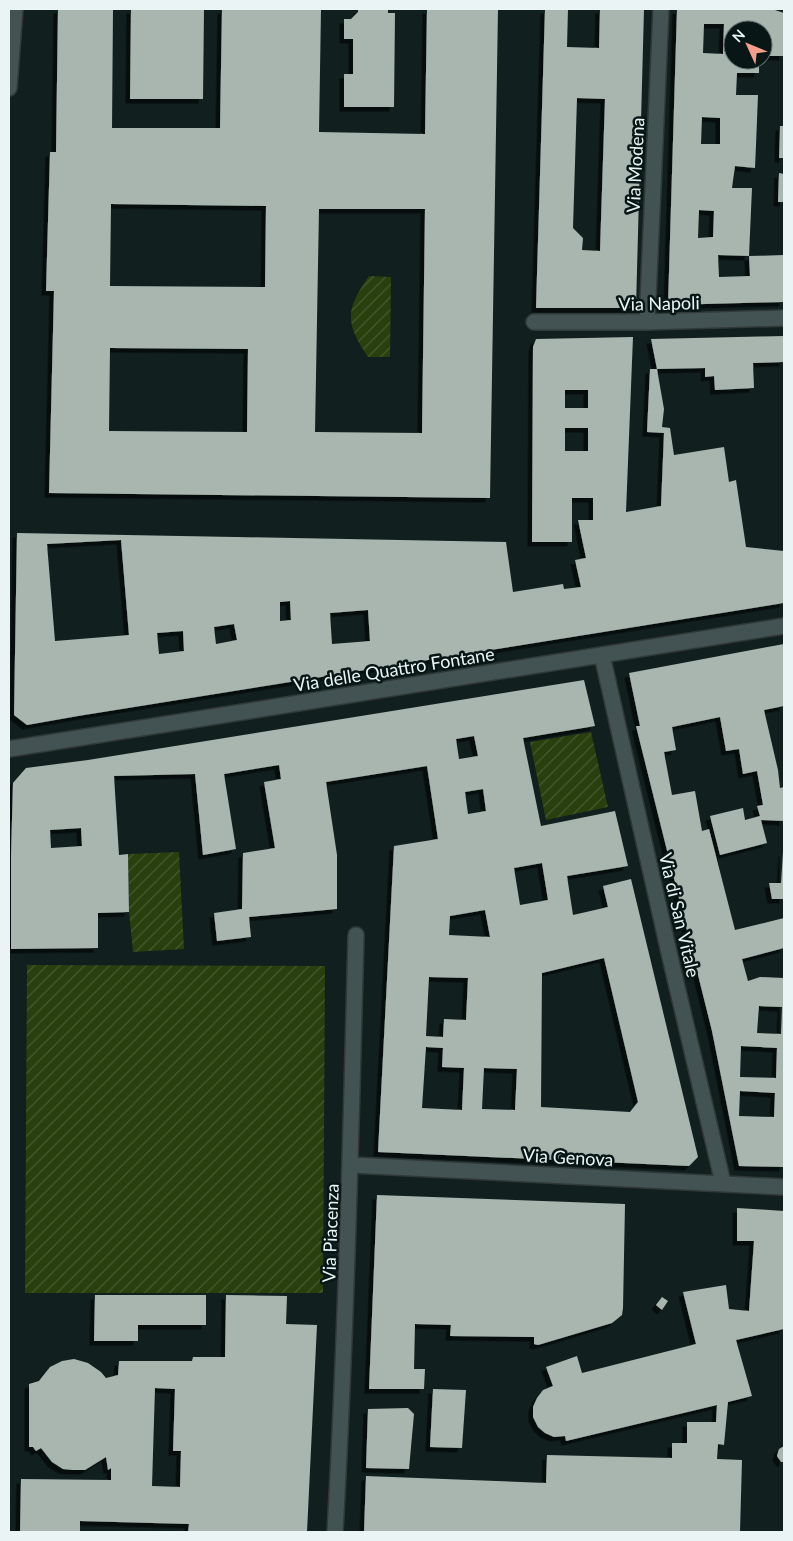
<svg xmlns="http://www.w3.org/2000/svg" width="793" height="1541" font-family="Lato,sans-serif">
  <style>
    .garden { fill: url(#garden-furrows) }
    .building { fill: #a8b6af; fill-rule: evenodd; filter: url(#shadow) }
    .lines { fill: none; stroke-linecap: round; stroke-linejoin: round }
    .minor-casing { stroke: #303838; stroke-width: 18 }
    .minor { stroke: #435252; stroke-width: 15 }
    .labels { text-anchor: middle; dominant-baseline: central; stroke-width: 5; stroke-linejoin: round; paint-order: stroke }
    .street-label { font-size: 18px; fill: #ebf4f4; stroke: #081616 }
  </style>
  <defs>
    <pattern id="garden-furrows" width="10" height="10" patternUnits="userSpaceOnUse" patternTransform="scale(1.25)"><rect width="10" height="10" fill="#293f0d"/><path d="M-1 1l2-2M0 10L10 0M9 11l2-2" fill="none" stroke="#485b31"/></pattern>
    <filter id="shadow"><feDropShadow dx="-4.5" dy="4.5" stdDeviation="0" flood-color="#0009"/></filter>
  </defs>
  <rect width="100%" height="100%" fill="#111f1f"/>
  <!-- garden -->
  <g class="garden">
    <path d="M369,276L391,277L390,357H368C345,323 345,310 369,276Z"/>
    <path d="M591,732L608,807L546,820L530,742Z"/>
    <path d="M179,852L184,949L133,952L129,912L128,854Z"/>
    <path d="M27,965L325,966L323,1293H25Z"/>
  </g>
  <!-- building -->
  <g class="building">
    <path d="M58,9H113L112,128H220L222,9H321L319,132L425,134L427,9H498L490,498L49,493L54,291H46L50,152H56ZM111,204L266,206L265,287L110,286ZM319,209H425L422,433L315,432ZM110,348L248,349L247,432L109,431Z"/>
    <path d="M131,9H204L203,99H130Z"/>
    <path d="M358,9H388V13H395L394,107H344V74H353V39H344V19H351L358,12Z"/>
    <path d="M545,9H568L567,47L599,48L600,9H644L636,308H536ZM577,98L605,99L600,251L582,250L583,238L573,228Z"/>
    <path d="M677,9H772L784,13V56H763V30H733V60H759V73H737L736,95H758L756,145L755,168L735,166L732,188H752L749,256L784,255V302L668,305ZM704,24H724L723,54L703,53ZM702,117L720,118V144H701ZM699,210L714,211L713,237L698,238ZM718,255L749,256L750,276L719,277Z"/>
    <path d="M780,126H784V158H779Z"/>
    <path d="M779,173L784,174V202H778Z"/>
    <path d="M784,336V362L753,363L754,388L715,390L714,376L705,377V368L657,369L651,339Z"/>
    <path d="M633,337L626,512L661,506L664,433L647,432L650,369H657L664,409L662,427L670,428L674,455L724,447L729,482L736,480L746,547L784,551V603L78,716L27,725L14,715L17,533L506,542L513,592L563,584L564,589L581,587L575,560L586,558L578,520H593V498H572V542H532L533,347L536,339ZM565,390H588V408H565ZM565,428H588V451H565ZM121,540L129,635L55,641L47,544ZM290,601L291,620L280,621V602ZM368,610L370,641L332,644L330,613ZM234,624L237,640L216,644L214,627ZM183,631L184,651L159,654L157,633Z"/>
    <path d="M784,644V706L764,710L778,770L780,788L784,787V821L761,820L767,843L720,855L710,816L743,808L745,820L760,816L757,806L763,805L757,771L743,774L739,749L726,751L720,717L672,727L676,750L664,752L672,795L695,791L702,831L709,829L735,930L784,918V948L742,959L748,981L760,977L784,978V1167L739,1166L712,1031L636,726H640L629,673ZM759,1006L782,1007L781,1034L757,1033ZM741,1046L777,1048L776,1078L740,1077ZM740,1091L775,1093L774,1117L739,1116Z"/>
    <path d="M584,680L595,726L523,738L541,826L615,811L628,866L567,876L573,915L608,907L603,886L631,879L698,1157L689,1166L378,1152L394,846L438,839L427,766L326,782L337,855V909L249,917L251,937L217,941L214,913L242,909L243,853L275,848L264,782L281,779L279,765L224,774L236,849L203,855L195,774L114,776L119,855L128,854L129,912L98,913V948L11,949V856L13,783L26,768L88,760ZM474,736L478,756L459,759L456,739ZM483,789L486,811L468,814L465,792ZM81,828L82,846L51,848L50,830ZM542,863L548,900L520,905L514,868ZM485,910L490,937L449,935L450,916ZM604,958L638,1102L630,1112L541,1107L542,973ZM429,977L468,978L466,1020L444,1019L443,1037L426,1036ZM426,1047L443,1048L442,1067L464,1068L462,1110L422,1108ZM484,1068L517,1069L515,1110L482,1109Z"/>
    <path d="M783,852H784V899H772L769,883H781Z"/>
    <path d="M377,1195L625,1204L623,1308L622,1315L612,1323L538,1345L534,1344V1337L450,1336L451,1325L415,1324L414,1369H425L424,1389H369Z"/>
    <path d="M737,1208L784,1211V1329L736,1340L752,1396L728,1402L724,1445L718,1444L717,1459L742,1460L740,1532H364L366,1476L546,1483L547,1455L672,1458V1443H687V1422H716L717,1405L566,1441L565,1436L554,1437L545,1433L538,1427L533,1417V1407L537,1398L543,1390L553,1386L546,1367L577,1356L582,1373L696,1344L683,1292L726,1285L729,1309L749,1311L754,1241H737Z"/>
    <path d="M95,1295H206V1325H138V1341H94Z"/>
    <path d="M226,1295L287,1296L286,1324L317,1325L307,1532H188L189,1524L80,1521V1532H20L21,1479L111,1480V1468L108,1470L106,1457L85,1470H73L63,1469L52,1462L41,1448L36,1451L33,1447H29V1384L39,1381L50,1367L62,1361L74,1359L88,1363L101,1372L106,1378L118,1375L119,1361H192L193,1357H225ZM155,1388L175,1389L173,1451H181L180,1487L152,1486Z"/>
    <path d="M662,1297L668,1301L662,1310L656,1305Z"/>
    <path d="M433,1389L466,1390L462,1448L430,1447Z"/>
    <path d="M408,1408L414,1414L409,1469L366,1468L368,1409Z"/>
    <path d="M784,1446V1462H781L777,1456L779,1449Z"/>
  </g>
  <g class="lines">
    <!-- minor casing -->
    <g class="minor-casing">
      <g id="minor">
        <path d="M9,88L15,9"/>
        <path d="M534,322H647L784,318"/>
        <path d="M647,322L661,9"/>
        <path d="M602,655L670,957L723,1183"/>
        <path d="M9,749L784,626"/>
        <path d="M351,1165L784,1187"/>
        <path d="M335,1532C346,1333 351,1134 356,935"/>
      </g>
    </g>
    <!-- minor -->
    <use href="#minor" class="minor"/>
  </g>
  <g class="labels">
    <!-- street labels -->
    <g class="street-label">
      <text transform="translate(635 165) rotate(-87)">Via Modena</text>
      <text transform="translate(659 303) rotate(-1)">Via Napoli</text>
      <text transform="translate(394 669) rotate(-9)">Via delle Quattro Fontane</text>
      <text transform="translate(680 915) rotate(77)">Via di San Vitale</text>
      <text transform="translate(568 1157) rotate(3)">Via Genova</text>
      <text transform="translate(330 1233) rotate(-88)">Via Piacenza</text>
    </g>
  </g>
  <!-- border -->
  <rect width="793" height="1541" fill="none" stroke="#ebf4f4" stroke-width="20"/>
  <!-- north arrow -->
  <g transform="translate(748 45) rotate(314)"><circle r="24" fill="#081616" stroke="#636f6f"/>
  <path d="M0-4L9 19L0 12L-9 19Z" fill="#f49d8b"/>
  <text y="-8" font-size="14" font-weight="bold" text-anchor="middle" fill="#ebf4f4">N</text>
  </g>
</svg>
